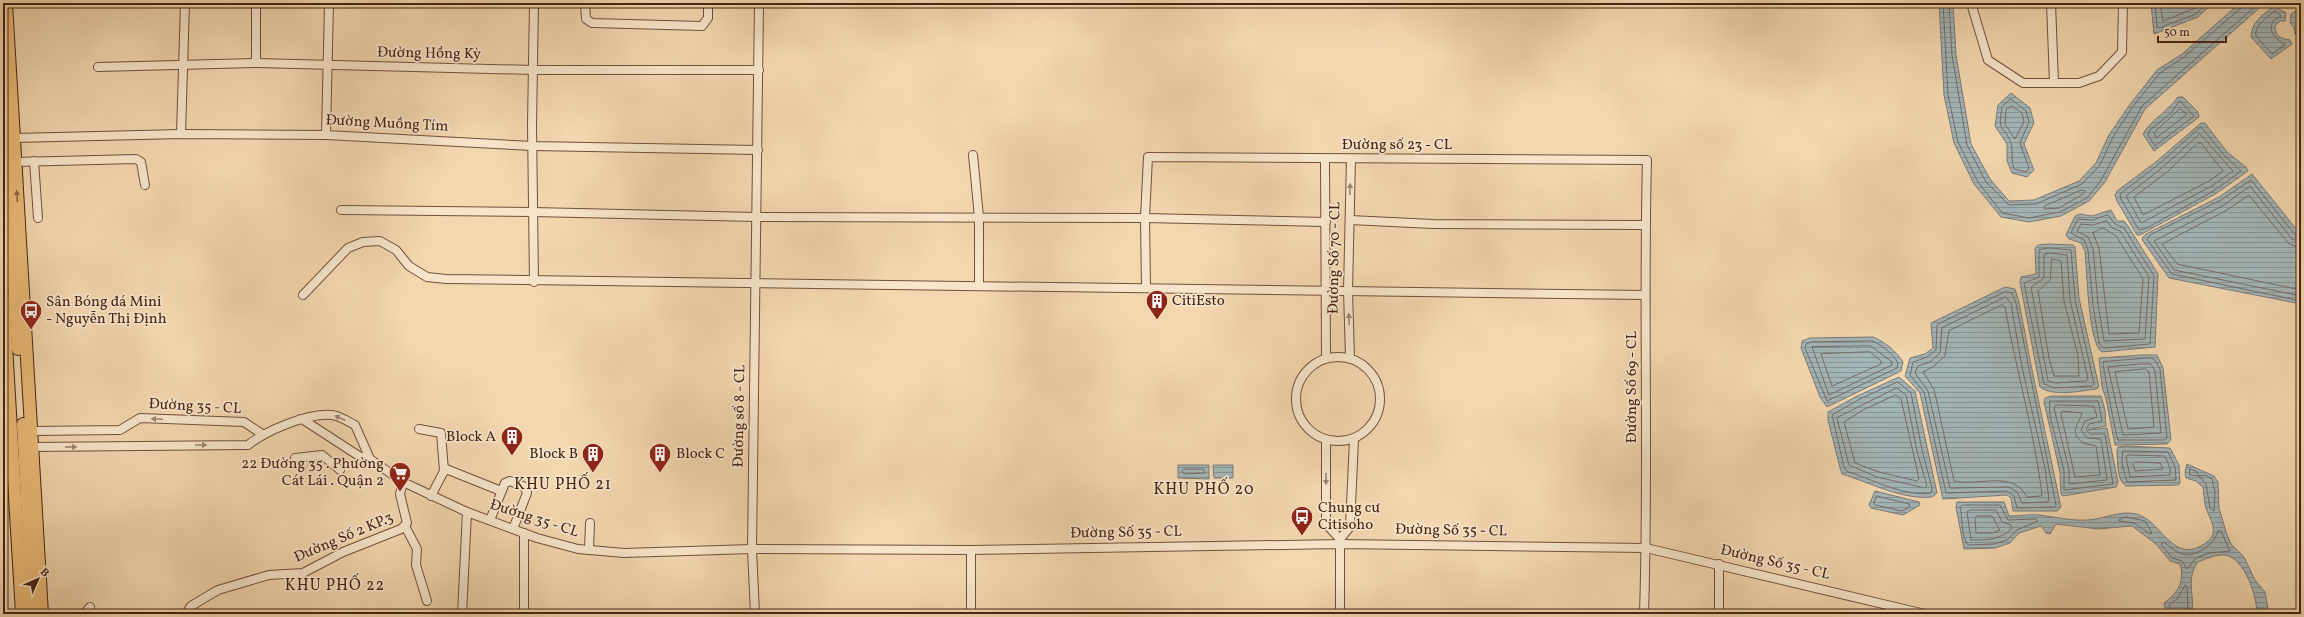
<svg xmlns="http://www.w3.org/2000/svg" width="2304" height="617" font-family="Vollkorn,serif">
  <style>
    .water { fill: url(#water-rules); stroke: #7e7b77 }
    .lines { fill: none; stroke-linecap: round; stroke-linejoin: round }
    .shore { stroke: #756c67; stroke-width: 1 }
    .minor-casing { stroke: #72503c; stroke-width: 10 }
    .primary-casing { stroke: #472316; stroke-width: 14 }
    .minor { stroke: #f7e5cb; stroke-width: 8 }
    .primary { stroke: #eabc78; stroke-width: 12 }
    .oneway { fill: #9f8470 }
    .oneway2 { fill: #906842 }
    .labels { text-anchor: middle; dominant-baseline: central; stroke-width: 3.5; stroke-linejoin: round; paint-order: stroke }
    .street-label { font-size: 15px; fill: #472316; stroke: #f7e5cb }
    .poi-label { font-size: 15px; fill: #472316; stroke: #f7e5cb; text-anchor: start }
    .neighbourhood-label { font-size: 16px; letter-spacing: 1px; fill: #472316; stroke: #f7e5cb }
  </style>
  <defs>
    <pattern id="water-rules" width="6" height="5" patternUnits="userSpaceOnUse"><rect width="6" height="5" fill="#a3b6b8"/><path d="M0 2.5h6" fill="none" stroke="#879495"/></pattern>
  </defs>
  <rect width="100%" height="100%" fill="#f3d7af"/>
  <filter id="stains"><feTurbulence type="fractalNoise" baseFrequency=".005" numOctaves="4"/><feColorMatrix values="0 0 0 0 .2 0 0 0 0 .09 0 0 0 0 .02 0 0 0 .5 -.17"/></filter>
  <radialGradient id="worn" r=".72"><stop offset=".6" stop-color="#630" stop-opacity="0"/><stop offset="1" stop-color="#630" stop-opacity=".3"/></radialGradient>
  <!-- water -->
  <g class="water">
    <path d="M1939,3H1953L1956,55L1971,144L1990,179L2009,201L2034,200L2079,181L2096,163L2109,135L2128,107L2157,70L2182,54L2240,3H2265L2145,109L2105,182L2089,201L2061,216L2029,222L2001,217L1974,184L1954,143L1944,95Z"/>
    <path d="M2151,3H2213L2198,17L2154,34Z"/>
    <path d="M2274,6L2286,13L2285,21H2280L2275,26C2276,37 2280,38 2290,40L2292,44L2271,59L2251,37C2251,22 2264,14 2274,6Z"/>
    <path d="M2301,8V35L2299,36L2295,34L2294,28L2290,22L2291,14Z"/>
    <path d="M2011,93L2030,108L2034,123L2024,144L2034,170L2027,177L2012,173L2007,161V144L1995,126L1998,105Z"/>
    <path d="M2178,97H2183L2198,112L2199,117L2154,151L2143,134C2150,121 2168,111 2178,97Z"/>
    <path d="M2201,123H2205L2227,152L2246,167L2248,171L2217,193L2140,235H2137L2117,201L2115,195L2117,191L2157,161Z"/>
    <path d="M2252,174L2301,235V304L2169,278L2143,241L2142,238L2146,234L2219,197Z"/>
    <path d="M2111,210L2117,221H2124L2128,226L2158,274L2155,347L2102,352C2088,344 2087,269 2085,251L2081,243L2069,239L2066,235L2075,216L2080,214L2092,216Z"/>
    <path d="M2048,244L2073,245L2075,247L2079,298L2099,387L2096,389C2080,391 2053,397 2040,387L2020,282L2021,277L2036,274L2035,248L2038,245Z"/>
    <path d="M2005,287L2015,289L2019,302L2031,365L2061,507L2057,511H2013L2011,498L2007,495L1943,499L1920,393L1905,376L1910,358L1925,354L1933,348L1931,323Z"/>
    <path d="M1873,337C1884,341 1897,352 1903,362L1901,371L1827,407L1820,397L1801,348L1802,341L1810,338Z"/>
    <path d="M2141,355H2157L2163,368L2171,440L2167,444L2115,445L2106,399L2102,387L2099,358Z"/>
    <path d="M1899,377L1915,391L1937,493L1932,497C1902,500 1871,483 1842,474L1840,468L1828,420V412L1857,396Z"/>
    <path d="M2051,396H2101L2105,410L2106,426L2088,430L2107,428L2118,482L2116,487L2063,496L2061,494L2060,472L2044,402L2045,398Z"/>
    <path d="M2126,446L2170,448L2179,465L2180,483L2178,485L2126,486C2116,479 2118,462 2117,451L2118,447Z"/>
    <path d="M2187,464L2214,476L2218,482L2219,508L2227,535L2231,544L2244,557L2255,580L2265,592L2269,614H2257C2257,597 2245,558 2225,555C2216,554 2206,559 2198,562C2184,580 2197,603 2191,614H2170L2165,608L2164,603C2178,593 2185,581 2180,564L2170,561L2156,544L2132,526L2098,529L2056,524L2050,534L2046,533L2041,526L2019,533L2010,543L1995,548L1964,549L1956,507L1957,502H2004L2009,516C2019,516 2030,514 2040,515C2055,517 2072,521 2088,520C2104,519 2121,510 2136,514C2160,519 2171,562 2201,546C2219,536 2214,526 2207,511C2204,504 2204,494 2203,487L2196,481L2186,478L2185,472Z"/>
    <path d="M1178,465H1209V479L1178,478Z"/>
    <path d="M1233,465V478H1214L1213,465Z"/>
    <path d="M1875,491L1919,502L1920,505L1903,515L1871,508L1869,505Z"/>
  </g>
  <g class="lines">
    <!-- shore -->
    <g class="shore">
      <path d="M1943,3L1948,95L1958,142L1978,182L2002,213L2029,218L2060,212L2087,198L2101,180L2142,106L2259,3"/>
      <path d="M1949,3L1952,55L1967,145L1986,182L2009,205L2036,204L2082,184L2100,165L2113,137L2131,109L2160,73L2184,57L2241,8L2242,3"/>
      <path d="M2155,3L2157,26L2159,28L2196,14L2207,3"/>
      <path d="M2160,3L2163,21L2193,9L2200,3"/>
      <path d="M2275,11L2281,16L2273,21C2267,34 2278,39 2285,45L2272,54L2256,36C2254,25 2268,17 2275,11Z"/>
      <path d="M2011,99L2026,111L2029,122L2020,143L2029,168L2026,172L2014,169C2011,160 2013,152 2011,143C2004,124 1997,134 2002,107Z"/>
      <path d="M2180,101L2194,116L2155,146L2148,135L2150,130L2171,113Z"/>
      <path d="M2012,106L2022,113L2024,122L2015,139L2005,124L2006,110Z"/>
      <path d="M2180,109L2186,113V115L2156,138L2154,133Z"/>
      <path d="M2201,127L2224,155L2241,171L2215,190L2147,228L2139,230L2121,199L2120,194L2159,164Z"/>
      <path d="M2200,134L2233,171L2212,186L2141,223L2126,196L2162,168Z"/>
      <path d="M2198,143H2201L2223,171L2209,181L2143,215L2134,197L2167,172Z"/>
      <path d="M2082,190L2085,191L2083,194L2059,208L2044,209L2045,206Z"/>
      <path d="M2108,215L2115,224L2124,228L2154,276L2150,344L2103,348L2099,343L2093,305L2088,250L2084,240L2071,233L2078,219L2092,220Z"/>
      <path d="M2107,221L2112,228L2120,231L2149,277L2145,339L2104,341L2098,304L2093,248L2088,237L2077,231L2081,224L2093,225Z"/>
      <path d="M2103,228L2116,236L2143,279L2139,333L2109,334L2099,248L2093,233Z"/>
      <path d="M2301,237L2296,236L2251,180L2221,200L2150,235L2147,239L2172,274L2301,301"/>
      <path d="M2301,242L2292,239L2250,186L2224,205L2154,241L2174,270L2301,296"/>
      <path d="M2049,248L2071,250L2075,299L2094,384L2092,386L2055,388L2044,384L2024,283L2039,277V250Z"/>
      <path d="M2301,248L2289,244L2249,195L2227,210L2162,244L2177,264L2301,290"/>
      <path d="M2049,253L2067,255L2070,300L2088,379L2086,381L2056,383L2048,381L2031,287L2044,278V255Z"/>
      <path d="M2052,259L2061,261L2064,301L2078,356L2079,376H2054L2049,358L2038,291L2050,280Z"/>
      <path d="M2005,292L2012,293L2016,303L2056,505L2055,507L2017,508L2014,496L2007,491L1946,493L1924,392L1910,375L1913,362L1927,357L1936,350L1937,325Z"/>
      <path d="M2006,297L2011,304L2022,367L2045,468L2049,500L2048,502L2022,503L2017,492L2009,487L1950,488L1928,391L1915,373L1918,366L1930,362L1940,353L1942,328Z"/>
      <path d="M2002,305L2005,307C2016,369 2034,431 2042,494L2041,496L2027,497C2012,469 1979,487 1954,481L1934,389L1923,372L1934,366L1945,356L1949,331Z"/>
      <path d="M1872,341C1881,344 1894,355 1898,363L1897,368L1827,401L1805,348L1806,344L1811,342Z"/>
      <path d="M1871,346L1892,362V365L1829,395L1812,347Z"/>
      <path d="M1870,352L1881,361V364L1832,386L1821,354Z"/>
      <path d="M2151,358L2155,360L2160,369L2167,438L2164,440H2118C2116,435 2103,369 2103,362Z"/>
      <path d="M2142,364H2151L2155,371L2161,433L2123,435L2108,367Z"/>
      <path d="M2146,369L2149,372L2154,427L2128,429L2115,372Z"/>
      <path d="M1898,382L1911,393L1922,450L1932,488L1931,493C1903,497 1872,479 1846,471L1844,467L1832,415L1858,400Z"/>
      <path d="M1897,388L1906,395L1917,451L1927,486L1925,488L1877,477L1849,465L1837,418Z"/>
      <path d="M1896,395L1901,399L1919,479L1917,481L1879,472L1855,463L1844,422L1863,410Z"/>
      <path d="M2050,401H2098L2102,421L2089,424L2086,430L2090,434H2105L2113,484L2064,490V471L2050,416Z"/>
      <path d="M2056,405L2094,406L2097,417L2085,421L2081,430L2087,438L2101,439L2107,480L2069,484V470L2054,408Z"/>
      <path d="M2063,411L2082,413C2079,425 2068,431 2083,443L2096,446L2100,475L2075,477L2061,414Z"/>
      <path d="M2123,451L2168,452L2175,467L2176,480L2127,482L2122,464Z"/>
      <path d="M2129,455L2165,456L2170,468V475L2130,477L2126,457Z"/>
      <path d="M2135,462L2160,463L2163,469L2135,471L2133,464Z"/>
      <path d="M1184,469H1203L1205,473L1184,474L1182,471Z"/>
      <path d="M2190,469L2196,471L2199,476L2205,475L2212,479L2215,492L2214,511L2210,508L2206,484L2199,476L2190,475Z"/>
      <path d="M1877,496L1909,504L1910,507L1902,511L1875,505L1874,503Z"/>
      <path d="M1963,505H2000L2008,520L2036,519L2038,521L2017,530L2007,540L1994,544L1968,545C1961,537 1963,518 1960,507Z"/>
      <path d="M1971,510H1996L2002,522L2011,525L2012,528C2001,540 1987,540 1971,540L1967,512Z"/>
      <path d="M1977,516H1992L2000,530L1992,533H1976L1975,518Z"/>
      <path d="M2126,517L2145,521L2152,533L2150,534L2134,523L2119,521L2120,519Z"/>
      <path d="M2218,531H2221L2230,551L2209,553L2196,558L2187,569L2182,561L2172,558L2161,544L2164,542C2169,546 2177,553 2183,554C2197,557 2215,544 2218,531Z"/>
      <path d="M2173,614L2169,605L2178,598L2185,585L2187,587L2188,614"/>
    </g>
    <!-- minor casing -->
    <g class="minor-casing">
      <g id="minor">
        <path d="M585,3L586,19L592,23L702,26L708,18V3"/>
        <path d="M1971,3L1988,60L2023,83H2079L2099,76L2122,52L2123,3"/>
        <path d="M2051,3L2054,83"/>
        <path d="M256,63V3"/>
        <path d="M98,67L256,63L533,70H759"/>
        <path d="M181,134L185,3"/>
        <path d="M326,135L329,3"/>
        <path d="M14,138L181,134L326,135L532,146L758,150"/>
        <path d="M973,155L979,217V285"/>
        <path d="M1325,159L1326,358"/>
        <path d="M34,161L38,218"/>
        <path d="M15,162L136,159L141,162L145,185"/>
        <path d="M341,210L533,212L757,217L1145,218L1326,222"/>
        <path d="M1350,220L1433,224L1645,225"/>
        <path d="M534,282L532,125L534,3"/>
        <path d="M1146,287L1145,218L1148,157L1647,160C1643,311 1649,463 1644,614"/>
        <path d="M303,295L348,248L363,242L380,241L396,250L409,266L427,277L446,279L1645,295"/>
        <circle cx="1338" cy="399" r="42"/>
        <path d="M1350,358L1348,290L1351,159"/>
        <path d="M302,419L359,456L370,459L403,482L467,512L537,538L578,549L624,553L752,549L971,550L1340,544L1646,548L1925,614"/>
        <path d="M419,429L441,433L444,471"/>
        <path d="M31,431L120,430L140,418L244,422L262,434"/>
        <path d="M1326,440V524L1340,539"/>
        <path d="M32,447L248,445C267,430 308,413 332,415C340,416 349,422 355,425L370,459"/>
        <path d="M295,458L322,455L340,470"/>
        <path d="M3,470H7"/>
        <path d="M431,496L444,471L446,469L501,491"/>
        <path d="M490,520L505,483L510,481L525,487L527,493L513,529"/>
        <path d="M405,526L417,549L416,565L427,601"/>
        <path d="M589,550L590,523"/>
        <path d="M84,614L90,607"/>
        <path d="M186,614L191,606L218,590L269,575L303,573L343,552L401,529L407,523L400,494L403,482"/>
        <path d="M462,614L467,512"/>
        <path d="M524,614V533"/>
        <path d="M755,614L752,549L759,3"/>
        <path d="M971,614V550"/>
        <path d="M1340,614V539L1350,527L1354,439"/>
        <path d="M1719,614V564"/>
      </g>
    </g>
    <!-- primary casing -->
    <g class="primary-casing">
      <g id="primary">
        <path d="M6,3L42,614"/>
        <path d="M3,114L18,349"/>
        <path d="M3,295L22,614"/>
        <path d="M23,424L33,614"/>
      </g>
    </g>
    <!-- minor -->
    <use href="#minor" class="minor"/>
    <!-- primary -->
    <use href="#primary" class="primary"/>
  </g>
  <!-- one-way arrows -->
  <defs><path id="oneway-solid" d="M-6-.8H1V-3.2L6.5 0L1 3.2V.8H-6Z"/></defs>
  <g class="oneway">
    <use href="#oneway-solid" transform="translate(1350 189) rotate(-89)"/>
    <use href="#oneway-solid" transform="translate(1349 319) rotate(-92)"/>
    <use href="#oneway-solid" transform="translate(340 418) rotate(-155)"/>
    <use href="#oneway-solid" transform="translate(157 419) rotate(-178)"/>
    <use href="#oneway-solid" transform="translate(201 445)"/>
    <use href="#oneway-solid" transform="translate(71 447) rotate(-1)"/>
    <use href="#oneway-solid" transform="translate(1326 479) rotate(90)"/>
  </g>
  <use class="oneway2" href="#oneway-solid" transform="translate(17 196) rotate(-93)"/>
  <!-- icons -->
  <defs>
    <g id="building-pin" transform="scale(1.15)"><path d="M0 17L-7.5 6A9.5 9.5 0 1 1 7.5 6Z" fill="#8f2418" stroke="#f7e5cb"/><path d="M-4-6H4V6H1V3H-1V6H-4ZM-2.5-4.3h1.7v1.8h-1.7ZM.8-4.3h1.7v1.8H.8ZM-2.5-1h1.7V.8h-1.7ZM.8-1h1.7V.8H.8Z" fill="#fff"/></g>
    <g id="bus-pin" transform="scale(1.15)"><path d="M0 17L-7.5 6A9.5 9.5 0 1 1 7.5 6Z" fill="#8f2418" stroke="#f7e5cb"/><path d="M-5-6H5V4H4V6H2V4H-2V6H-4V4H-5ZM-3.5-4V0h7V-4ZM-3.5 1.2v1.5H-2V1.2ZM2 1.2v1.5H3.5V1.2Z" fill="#fff"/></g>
    <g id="supermarket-pin" transform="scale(1.15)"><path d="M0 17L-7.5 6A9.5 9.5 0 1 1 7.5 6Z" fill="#8f2418" stroke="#f7e5cb"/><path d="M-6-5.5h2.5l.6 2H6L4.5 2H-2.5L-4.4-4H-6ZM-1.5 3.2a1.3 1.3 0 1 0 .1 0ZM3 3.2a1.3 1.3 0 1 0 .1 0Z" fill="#fff"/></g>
  </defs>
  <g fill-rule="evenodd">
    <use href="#building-pin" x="1157" y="301"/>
    <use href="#bus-pin" x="31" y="311"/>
    <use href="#building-pin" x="512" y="437"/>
    <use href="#building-pin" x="593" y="454"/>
    <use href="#building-pin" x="660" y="454"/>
    <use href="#supermarket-pin" x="400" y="473"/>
    <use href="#bus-pin" x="1302" y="517"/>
  </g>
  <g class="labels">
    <!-- street labels -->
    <g class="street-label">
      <text transform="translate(429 54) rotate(1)">Đường Hồng Kỳ</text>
      <text transform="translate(387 124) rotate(3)">Đường Muồng Tím</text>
      <text x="1397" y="145">Đường số 23 - CL</text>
      <text transform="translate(1335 258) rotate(-89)">Đường Số 70 - CL</text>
      <text transform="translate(1632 387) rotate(-90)">Đường Số 69 - CL</text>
      <text transform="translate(195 407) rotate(3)">Đường 35 - CL</text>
      <text transform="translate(740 416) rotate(-89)">Đường số 8 - CL</text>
      <text transform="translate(534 519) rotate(18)">Đường 35 - CL</text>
      <text transform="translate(1451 531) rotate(1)">Đường Số 35 - CL</text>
      <text transform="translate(1126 533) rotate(-1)">Đường Số 35 - CL</text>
      <text transform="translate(344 538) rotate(-23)">Đường Số 2 KP.3</text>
      <text transform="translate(1775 563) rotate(13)">Đường Số 35 - CL</text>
    </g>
    <!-- poi labels -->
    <g class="poi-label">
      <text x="1172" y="301">CitiEsto</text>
      <text x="46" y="302">Sân Bóng đá Mini<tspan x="46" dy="17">- Nguyễn Thị Định</tspan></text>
      <text x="496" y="437" text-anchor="end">Block A</text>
      <text x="578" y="454" text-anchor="end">Block B</text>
      <text x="676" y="454">Block C</text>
      <text x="384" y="464" text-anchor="end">22 Đường 35 . Phường<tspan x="384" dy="17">Cát Lái . Quận 2</tspan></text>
      <text x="1318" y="508">Chung cư<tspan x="1318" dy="17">Citisoho</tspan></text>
    </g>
    <!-- neighbourhood labels -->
    <g class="neighbourhood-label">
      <text x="563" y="485">KHU PHỐ 21</text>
      <text x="1204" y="490">KHU PHỐ 20</text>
      <text x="335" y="586">KHU PHỐ 22</text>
    </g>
  </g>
  <!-- margin -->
  <rect width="2304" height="617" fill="none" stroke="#f3d7af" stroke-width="16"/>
  <rect x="4" y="4" width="2296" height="609" fill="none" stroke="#472316" stroke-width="2"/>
  <rect x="8" y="8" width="2288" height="601" fill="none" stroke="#472316"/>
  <!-- north arrow -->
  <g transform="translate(38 579) rotate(45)" stroke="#f7e5cb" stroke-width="3" paint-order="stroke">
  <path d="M0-3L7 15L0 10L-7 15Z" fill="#472316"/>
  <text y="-6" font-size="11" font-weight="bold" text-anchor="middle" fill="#472316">B</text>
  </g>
  <!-- scale -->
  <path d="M2158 36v6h68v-6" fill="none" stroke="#472316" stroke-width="2"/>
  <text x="2164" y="36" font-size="12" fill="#472316" stroke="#f7e5cb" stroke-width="3" paint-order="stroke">50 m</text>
  <rect width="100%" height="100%" filter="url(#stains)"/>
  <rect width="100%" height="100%" fill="url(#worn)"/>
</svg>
